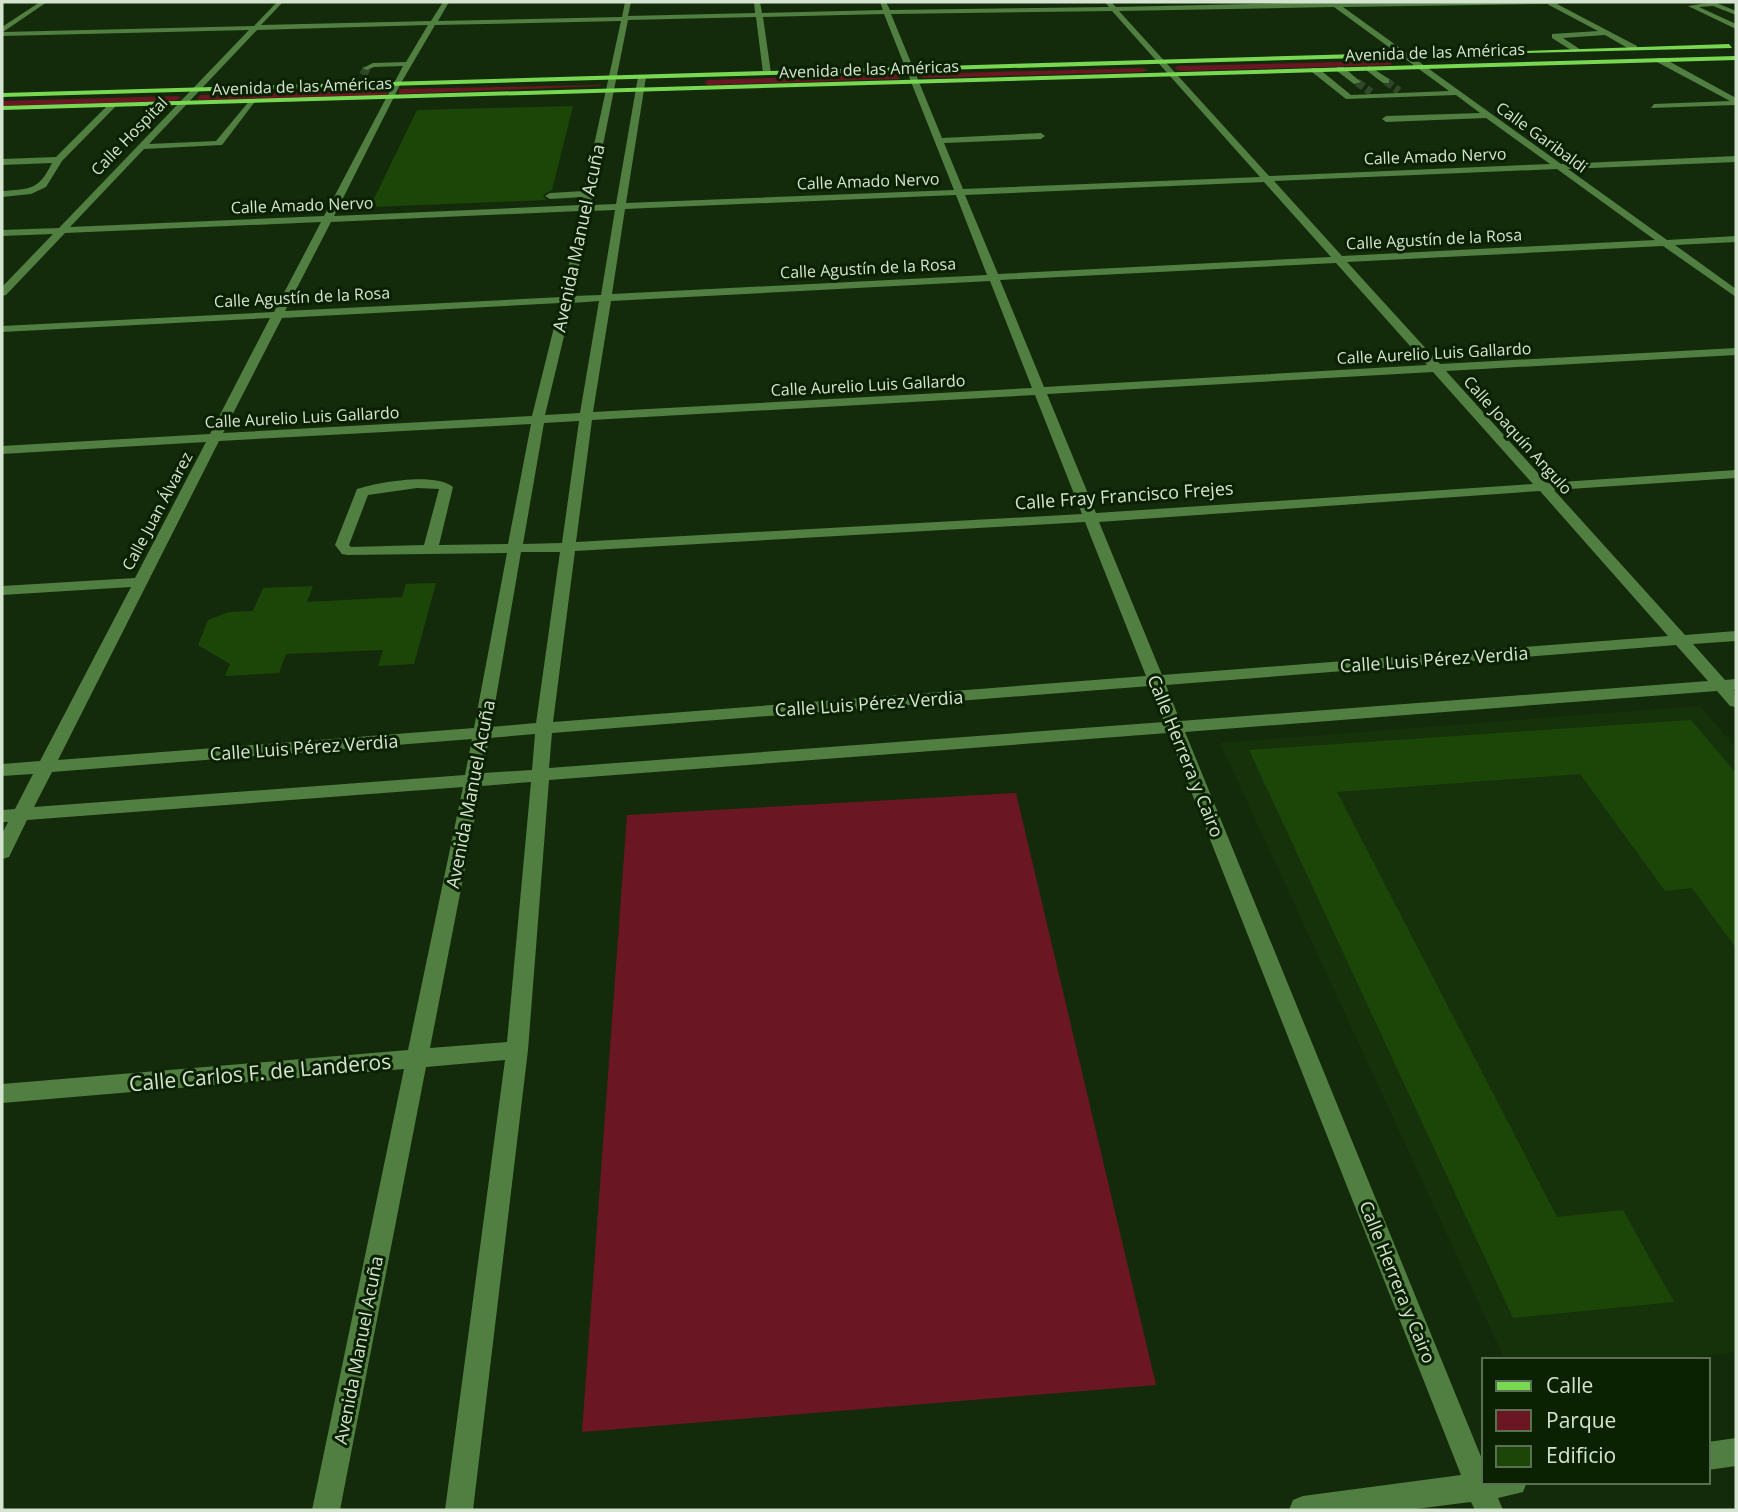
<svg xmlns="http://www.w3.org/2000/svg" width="1738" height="1512" font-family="'Open Sans',sans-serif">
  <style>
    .built { fill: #16320b }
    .green { fill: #6b1623 }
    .building { fill: #1c4608 }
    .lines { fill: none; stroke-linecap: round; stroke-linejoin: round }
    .minor-tunnel { stroke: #314729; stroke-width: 8; stroke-dasharray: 8 3.5; stroke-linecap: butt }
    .minor { fill: #517e41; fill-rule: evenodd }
    .major { fill: #79d852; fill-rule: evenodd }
    .labels { text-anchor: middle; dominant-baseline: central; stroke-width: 6; stroke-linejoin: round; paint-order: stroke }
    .far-street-label { font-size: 16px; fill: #d5e4d0; stroke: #0a2102 }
    .street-label { font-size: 18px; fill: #d5e4d0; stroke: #0a2102 }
    .near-street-label { font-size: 21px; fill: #d5e4d0; stroke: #0a2102 }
  </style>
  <rect width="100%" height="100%" fill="#142b0b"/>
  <!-- built -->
  <path class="built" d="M1700,706L1736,748V1352L1672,1360H1505L1220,743Z"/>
  <!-- green -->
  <g class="green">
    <path d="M1384,61L1392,63L1391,65L1182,71L1175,69L1177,66Z"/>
    <path d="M1142,68L1148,70L1143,72L924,78L917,76L920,74Z"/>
    <path d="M897,74L900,77L898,79L708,85L704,82L708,80Z"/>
    <path d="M602,85L600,86L399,94V89Z"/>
    <path d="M389,90L386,95L197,100L200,95Z"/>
    <path d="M177,96L182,98L173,101L2,106V101Z"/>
    <path d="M1016,793L1156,1385L582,1432L627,815Z"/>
  </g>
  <!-- building -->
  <g class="building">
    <path d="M573,106L552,190L543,195L546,200L370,207L417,110Z"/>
    <path d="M436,583L414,664L378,666L383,650L286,654L279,673L225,676L230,664L198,645L208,620L229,612L253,611L263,588L313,586L307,602L402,597L406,584Z"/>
    <path d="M1691,720L1736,773V948L1692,888L1665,891L1580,774L1337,792L1557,1217L1623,1210L1674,1302L1513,1318L1249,750Z"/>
  </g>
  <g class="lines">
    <!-- minor-tunnel -->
    <g class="minor-tunnel">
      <path d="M363,75L367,68"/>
      <path d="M1386,81L1399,91"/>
      <path d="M1357,82L1371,92"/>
    </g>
    <!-- minor -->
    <g class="minor">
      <path d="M40,2H47L3,32L254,26L277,2H283L261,25L431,21L443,2H449L438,21L622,17L625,2H631L628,16L755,13L754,2H760L762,13L883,10L880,2H886L890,10L1109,7L1105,2H1111L1116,7L1334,2H1562L1557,4L1637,46V50H1631L1605,35L1563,38L1581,50L1574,52L1552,38V34L1598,31L1547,4L1343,7L1561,164L1736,156V162L1568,169L1667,240L1736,236V242L1675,245L1736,289V297L1663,246L1347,262L1440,364L1736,348V355L1446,371L1547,483L1736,470V478L1554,490L1685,635L1736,631V641L1693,644L1725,680L1736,679V689H1734L1736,707L1730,706L1717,691L1185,732L1484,1464V1482H1527L1523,1492L1498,1498L1503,1510H1475L1471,1502L1407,1510H1289L1293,1500L1303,1496L1461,1475L1168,733L549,780L528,1050L473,1510H445L505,1060L426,1067L340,1510H312L404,1069L2,1103V1084L408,1050L463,787L27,820L9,857L2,859V834L8,822H2V810L15,809L33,774L2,776V764L40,761L131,587L2,595V586L135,578L206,442L2,454V446L210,434L270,318L2,332V326L274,312L321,222L65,233L6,295L2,296V287L53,234L2,236V230L59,228L249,30L2,36V27ZM1334,7L1449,91L1351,95L1318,68H1312V72L1346,99L1456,95L1480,113L1386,116L1382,119L1386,122L1486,118L1550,164L1269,176L1119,11ZM1112,11L1260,177L963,189L944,143L1041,139L1045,136L1041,133L942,138L891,14ZM884,14L954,190L626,203L646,77L642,75L638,77L616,204L591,205L628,20L756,17L763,73L767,75L771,73L763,17ZM621,21L584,191L550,193L545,196L550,199L583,197L581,205L334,216L401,83L435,25ZM428,25L406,62L373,63L363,68L367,70L374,67L403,66L324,216L70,227L144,149L222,145L257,99H251L216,141L149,144L257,30ZM1557,169L1655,240L1342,256L1274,181ZM1264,182L1331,257L998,274L965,195ZM956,195L987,275L612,294L625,209ZM615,210L601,295L573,296L590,211ZM580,211L562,297L285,311L331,222ZM1336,263L1427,365L1044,387L1000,280ZM990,281L1032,388L593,412L611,301ZM599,301L580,413L545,415L572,303ZM560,303L532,416L223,433L282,318ZM1433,372L1533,484L1096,513L1047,394ZM1035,395L1082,514L576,542L592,420ZM579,421L562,543L523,544L544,423ZM531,424L508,544L439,545L453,487C435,472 379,482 357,489L335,545L342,554L347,555L507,553L474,728L58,760L219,441ZM417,488L439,489L424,545L351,547L349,545L368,495ZM1540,491L1668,636L1162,675L1099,522ZM1085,522L1146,676L553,722L575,551ZM521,552H560L536,723L491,727ZM1676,645L1708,681L1180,721L1166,685ZM1150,686L1164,722L549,768L552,733ZM535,734L532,770L483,773L489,738ZM472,739L465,775L34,807L52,772ZM531,782L507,1042L430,1048L481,786Z"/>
      <path d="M1714,2L1736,11V15L1713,6L1699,7L1736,24V29L1688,6Z"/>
      <path d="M1657,58H1663L1736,98V105L1651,108L1654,104L1730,101L1657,62Z"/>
      <path d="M1369,66L1389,79V83H1383L1366,70Z"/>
      <path d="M1337,67H1343L1361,82L1354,84L1337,71Z"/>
      <path d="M110,103L117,105L62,161L46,187L31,194L2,197V191C30,189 39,190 52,163L2,165V159L56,157Z"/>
      <path d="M1736,1438V1466L1708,1470V1442Z"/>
    </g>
    <!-- major -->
    <g class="major">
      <path d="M1729,44L1732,48L1526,53L1522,51Z"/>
      <path d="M1358,54L1361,58L2,97V93Z"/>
      <path d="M1736,56V60L2,110V106Z"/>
    </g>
  </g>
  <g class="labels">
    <!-- far-street labels -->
    <g class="far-street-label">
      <text transform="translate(1435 52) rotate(-2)">Avenida de las Américas</text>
      <text transform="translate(869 69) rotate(-2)">Avenida de las Américas</text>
      <text transform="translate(302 86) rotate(-2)">Avenida de las Américas</text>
      <text transform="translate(129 136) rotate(-46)">Calle Hospital</text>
      <text transform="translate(1542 137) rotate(36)">Calle Garibaldi</text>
      <text transform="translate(1435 156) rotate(-2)">Calle Amado Nervo</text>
      <text transform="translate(868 181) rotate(-2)">Calle Amado Nervo</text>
      <text transform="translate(302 205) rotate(-2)">Calle Amado Nervo</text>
      <text transform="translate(1434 239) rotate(-3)">Calle Agustín de la Rosa</text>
      <text transform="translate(868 268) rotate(-3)">Calle Agustín de la Rosa</text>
      <text transform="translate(302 297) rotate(-3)">Calle Agustín de la Rosa</text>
      <text transform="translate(1434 353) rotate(-3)">Calle Aurelio Luis Gallardo</text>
      <text transform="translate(868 385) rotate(-3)">Calle Aurelio Luis Gallardo</text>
      <text transform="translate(302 417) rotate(-3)">Calle Aurelio Luis Gallardo</text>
      <text transform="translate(1518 435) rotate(48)">Calle Joaquín Angulo</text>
      <text transform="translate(157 511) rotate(-62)">Calle Juan Álvarez</text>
    </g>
    <!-- street labels -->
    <g class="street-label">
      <text transform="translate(578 238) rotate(-78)">Avenida Manuel Acuña</text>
      <text transform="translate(1124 495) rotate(-4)">Calle Fray Francisco Frejes</text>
      <text transform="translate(1434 659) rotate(-4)">Calle Luis Pérez Verdia</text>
      <text transform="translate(869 703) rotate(-4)">Calle Luis Pérez Verdia</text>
      <text transform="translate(304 747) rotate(-4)">Calle Luis Pérez Verdia</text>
      <text transform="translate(1186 756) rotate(68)">Calle Herrera y Cairo</text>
      <text transform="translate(470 794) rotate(-79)">Avenida Manuel Acuña</text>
      <text transform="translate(1398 1282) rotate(68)">Calle Herrera y Cairo</text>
      <text transform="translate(358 1350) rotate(-79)">Avenida Manuel Acuña</text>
    </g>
    <!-- near-street labels -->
    <g class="near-street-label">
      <text transform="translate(260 1072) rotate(-5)">Calle Carlos F. de Landeros</text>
    </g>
  </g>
  <!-- border -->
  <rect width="1738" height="1512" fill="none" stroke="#d5e4d0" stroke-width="7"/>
  <!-- legend -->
  <rect x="1482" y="1358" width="228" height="126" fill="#0a2102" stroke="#5b6f54" stroke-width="2"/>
  <rect x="1496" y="1381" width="35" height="10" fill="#79d852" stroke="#5b6f54" stroke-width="2"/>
  <text x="1546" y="1393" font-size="21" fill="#d5e4d0">Calle</text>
  <rect x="1496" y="1410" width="35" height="21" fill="#6b1623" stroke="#5b6f54" stroke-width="2"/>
  <text x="1546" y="1428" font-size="21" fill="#d5e4d0">Parque</text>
  <rect x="1496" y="1446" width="35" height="21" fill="#1c4608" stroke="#5b6f54" stroke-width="2"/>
  <text x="1546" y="1463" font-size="21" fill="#d5e4d0">Edificio</text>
</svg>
